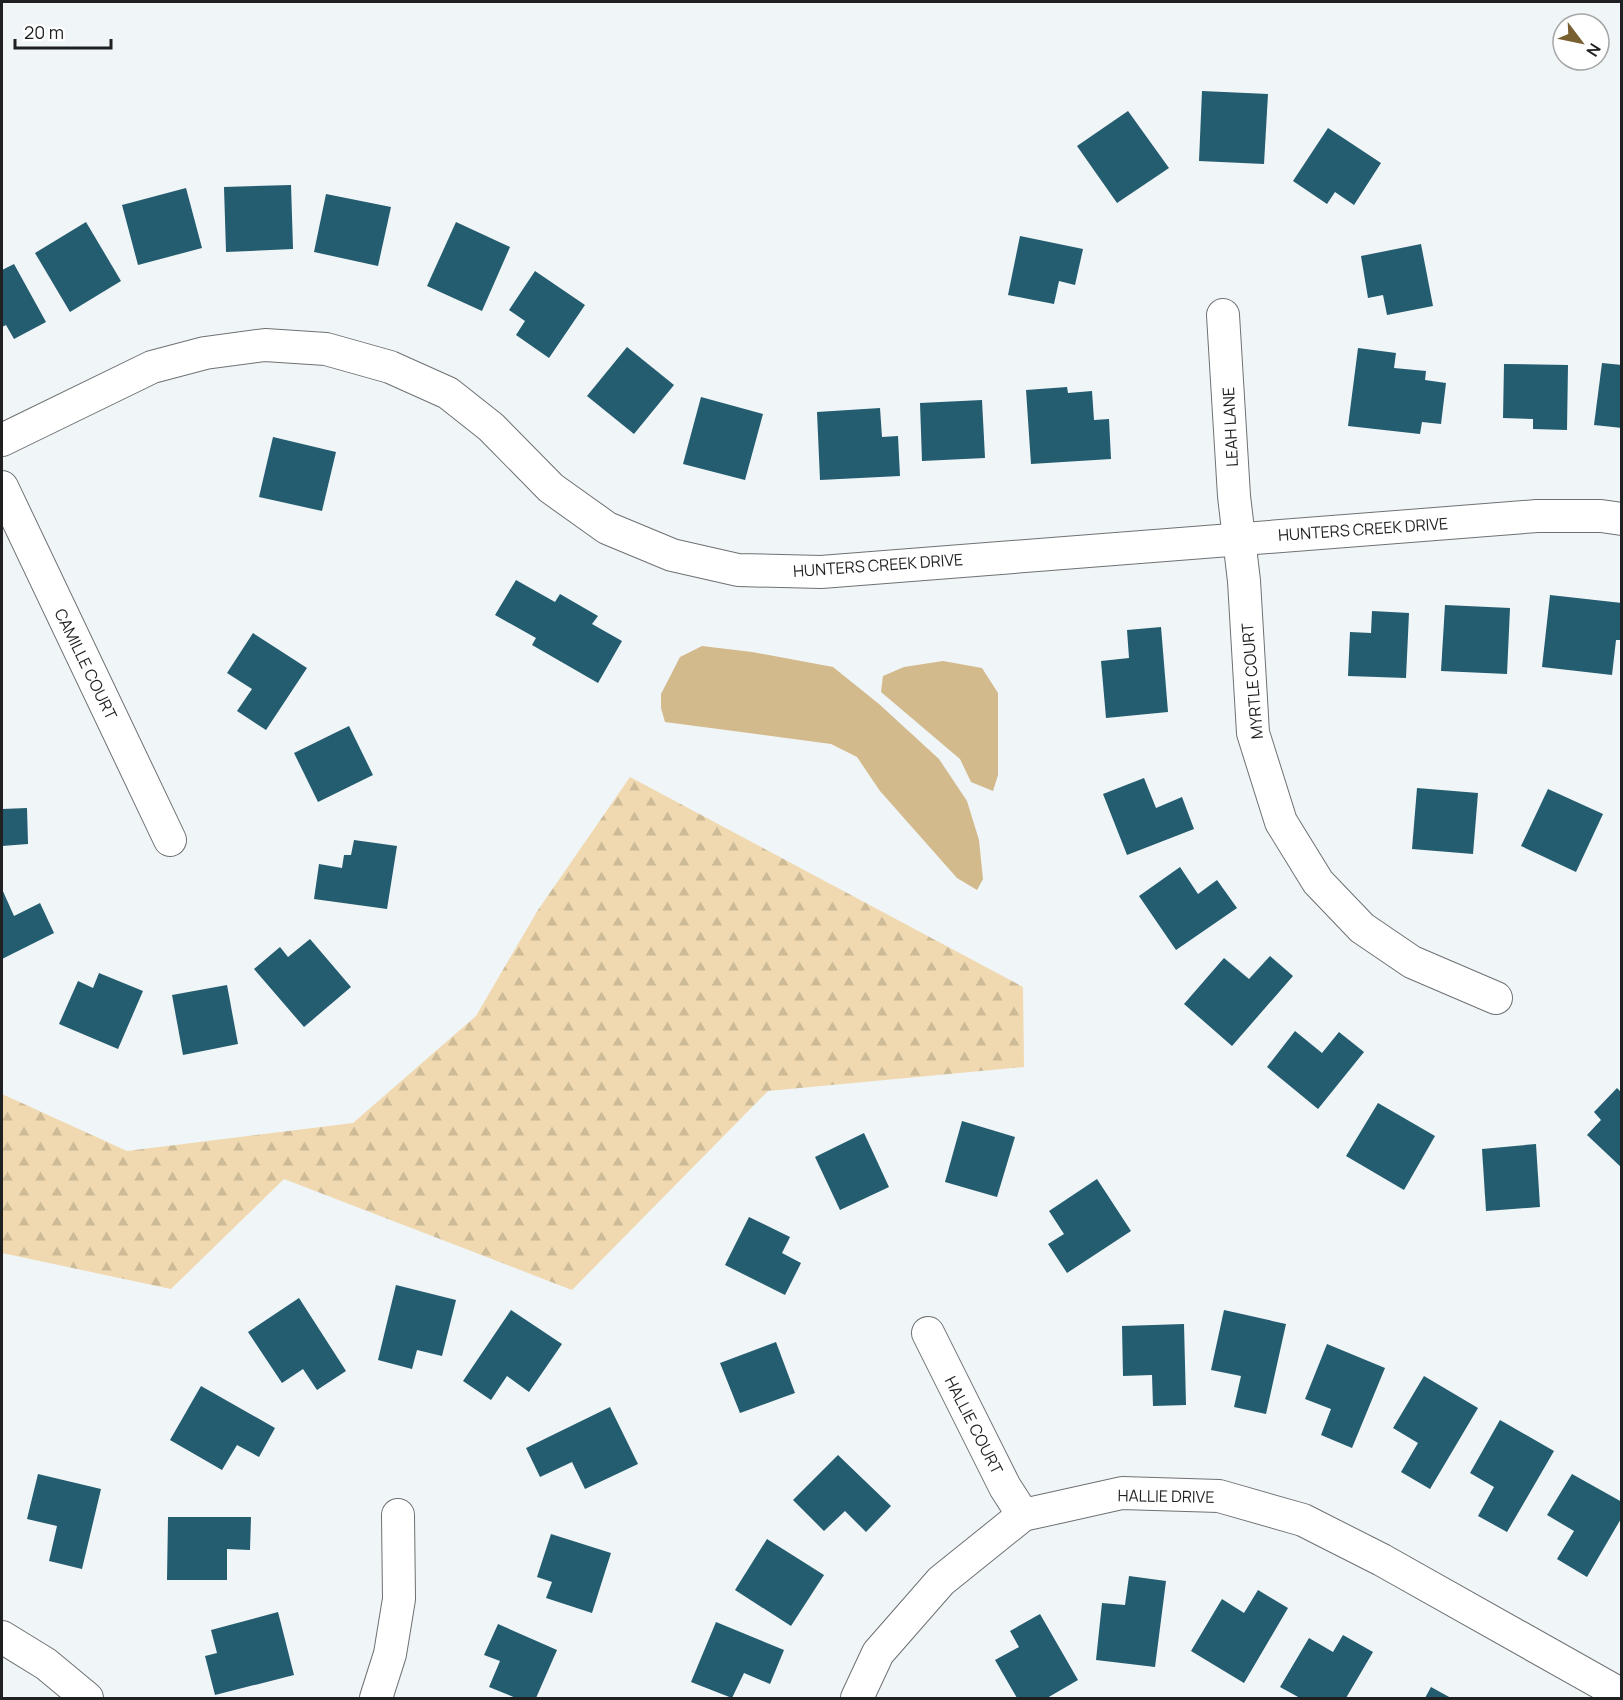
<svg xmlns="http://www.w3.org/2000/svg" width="1623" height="1700" font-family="Manrope,sans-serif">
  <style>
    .forest { fill: url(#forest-firs) }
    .water { fill: #d3ba8d }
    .building { fill: #245c70 }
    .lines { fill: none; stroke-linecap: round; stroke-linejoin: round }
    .minor-casing { stroke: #6d7173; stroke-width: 34 }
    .minor { stroke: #fff; stroke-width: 32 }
    .labels { text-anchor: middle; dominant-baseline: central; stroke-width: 6; stroke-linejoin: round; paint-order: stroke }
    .street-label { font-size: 16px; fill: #1f2021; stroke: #fff }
  </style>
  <defs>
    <pattern id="forest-firs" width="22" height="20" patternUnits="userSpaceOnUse" patternTransform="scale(1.5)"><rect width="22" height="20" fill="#f0d9b0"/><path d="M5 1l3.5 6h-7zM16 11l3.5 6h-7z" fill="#cdba97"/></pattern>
  </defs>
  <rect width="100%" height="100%" fill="#f0f5f7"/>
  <!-- forest -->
  <path class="forest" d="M630,777L1023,987L1024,1067L768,1091L572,1290L284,1179L171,1289L2,1253V1094L127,1151L353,1123L476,1016L538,910Z"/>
  <!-- water -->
  <g class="water">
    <path d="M702,646L752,652L833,667L879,704L939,759L967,801L979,840L983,879L977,890L957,878L880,791L857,757L831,744L665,722L661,708V694L680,657Z"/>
    <path d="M943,661L982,668L998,693V775L993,791L971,782L960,759L881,692L883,676L904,667Z"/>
  </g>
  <!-- building -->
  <g class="building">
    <path d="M1202,91L1268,94L1264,164L1199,161Z"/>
    <path d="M1128,111L1169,168L1117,203L1077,146Z"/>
    <path d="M1328,128L1381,163L1354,205L1335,192L1327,204L1293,181Z"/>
    <path d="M291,185L293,249L226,252L224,187Z"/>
    <path d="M186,188L202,248L138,265L122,205Z"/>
    <path d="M326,194L391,207L378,266L314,252Z"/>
    <path d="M86,222L121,281L70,312L35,253Z"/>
    <path d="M456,222L510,247L482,311L427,286Z"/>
    <path d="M1020,236L1083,249L1075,285L1059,281L1054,304L1008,295Z"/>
    <path d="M1421,244L1433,306L1387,315L1383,295L1368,298L1361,256Z"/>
    <path d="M14,264L46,322L14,339L6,325L2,327V270Z"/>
    <path d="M535,271L585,305L549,358L516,335L525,321L509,310Z"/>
    <path d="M627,347L674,385L634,434L587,396Z"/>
    <path d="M1358,348L1396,353L1394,368L1426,371L1425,380L1446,383L1441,424L1422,422L1420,434L1348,426Z"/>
    <path d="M1602,363L1622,365V428L1594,425Z"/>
    <path d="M1504,364L1568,365L1567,430L1533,429V419L1503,418Z"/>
    <path d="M1067,387L1068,393L1092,391L1094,420L1109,419L1111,459L1031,464L1026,390Z"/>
    <path d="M701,397L763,414L745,480L683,464Z"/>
    <path d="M982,400L985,458L922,461L920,403Z"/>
    <path d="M880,408L882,437L898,436L900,476L820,480L817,412Z"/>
    <path d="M273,437L336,452L322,511L259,497Z"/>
    <path d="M516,580L555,602L560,594L598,616L592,624L622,641L598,683L532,645L536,638L495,615Z"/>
    <path d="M1550,595L1622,603V640H1616L1612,675L1542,667Z"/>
    <path d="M1445,605L1510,608L1507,674L1441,671Z"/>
    <path d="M1372,611L1409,613L1406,678L1348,676L1350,632L1371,633Z"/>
    <path d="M1161,627L1168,712L1106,718L1101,661L1129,658L1127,630Z"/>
    <path d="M253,633L307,668L266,730L237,711L252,689L227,673Z"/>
    <path d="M349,726L373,775L318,802L294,753Z"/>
    <path d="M1144,778L1156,808L1182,797L1194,829L1127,855L1103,794Z"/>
    <path d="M1417,788L1478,793L1473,854L1412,849Z"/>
    <path d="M1548,789L1603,814L1576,872L1521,846Z"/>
    <path d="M27,808L28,844L2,846V809Z"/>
    <path d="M354,840L397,846L387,909L314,899L319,864L342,868L344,855H351Z"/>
    <path d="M1180,867L1198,894L1217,880L1237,908L1176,950L1139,896Z"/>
    <path d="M2,889L14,916L40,903L54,933L2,959Z"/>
    <path d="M310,939L351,987L304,1027L254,969L280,947L288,957Z"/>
    <path d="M1270,956L1293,976L1232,1046L1184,1004L1224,958L1249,979Z"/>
    <path d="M99,973L143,991L118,1049L59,1024L78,981L93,988Z"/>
    <path d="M227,985L238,1044L183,1055L172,995Z"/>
    <path d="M1295,1031L1322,1053L1339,1032L1364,1052L1318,1109L1267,1067Z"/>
    <path d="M1617,1088L1622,1093V1168L1587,1135L1601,1120L1594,1112Z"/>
    <path d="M1378,1103L1435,1136L1404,1190L1346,1156Z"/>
    <path d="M962,1121L1015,1137L997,1197L945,1182Z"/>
    <path d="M864,1133L889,1187L840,1210L815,1157Z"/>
    <path d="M1536,1144L1540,1207L1486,1211L1482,1149Z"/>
    <path d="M1097,1179L1131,1231L1067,1273L1048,1244L1064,1234L1049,1211Z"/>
    <path d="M749,1217L790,1237L782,1253L801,1263L785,1295L725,1265Z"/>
    <path d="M396,1285L456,1300L442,1356L417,1350L412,1369L378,1360Z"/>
    <path d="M299,1298L346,1371L317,1390L303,1369L282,1383L248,1332Z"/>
    <path d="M511,1310L562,1344L529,1392L507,1376L491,1400L463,1381Z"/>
    <path d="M1224,1310L1286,1324L1266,1414L1234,1407L1241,1376L1211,1370Z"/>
    <path d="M1184,1324L1186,1405L1153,1406L1152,1375L1123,1376L1122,1326Z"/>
    <path d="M776,1342L795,1393L740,1413L720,1363Z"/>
    <path d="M1327,1344L1385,1368L1352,1448L1321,1435L1331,1409L1305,1399Z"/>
    <path d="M1424,1376L1478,1408L1430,1489L1401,1472L1418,1443L1393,1428Z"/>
    <path d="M201,1386L275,1428L259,1457L237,1445L222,1470L170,1440Z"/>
    <path d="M610,1407L638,1464L585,1489L572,1462L540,1477L526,1448Z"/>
    <path d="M1500,1420L1554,1451L1507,1532L1478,1516L1494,1487L1470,1473Z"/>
    <path d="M838,1455L891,1506L866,1532L845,1511L824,1531L793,1500Z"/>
    <path d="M38,1474L101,1489L82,1569L49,1561L57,1526L27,1519Z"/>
    <path d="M1572,1474L1622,1502V1517L1587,1577L1557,1559L1574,1531L1547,1515Z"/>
    <path d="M168,1517H251L250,1550L227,1549V1580H167Z"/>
    <path d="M551,1534L611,1553L592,1613L546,1598L552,1582L537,1577Z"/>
    <path d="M767,1539L824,1575L791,1626L735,1590Z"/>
    <path d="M1129,1576L1166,1581L1155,1667L1096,1660L1102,1603L1125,1605Z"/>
    <path d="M1258,1590L1288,1608L1244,1683L1191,1651L1222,1599L1244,1613Z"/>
    <path d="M278,1612L294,1675L215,1695L205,1656L217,1653L211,1630Z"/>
    <path d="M1040,1614L1078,1680L1047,1698H1017L995,1660L1019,1647L1010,1631Z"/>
    <path d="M716,1622L784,1650L770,1684L744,1673L732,1698L691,1682Z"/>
    <path d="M498,1624L557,1650L536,1698H516L489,1687L500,1661L484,1655Z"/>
    <path d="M1343,1635L1373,1652L1346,1698H1300L1280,1687L1309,1638L1333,1652Z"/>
    <path d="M1431,1687L1451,1698H1425Z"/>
  </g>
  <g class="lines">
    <!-- minor casing -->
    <g class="minor-casing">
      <g id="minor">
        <path d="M1223,315L1234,496L1244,581L1253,733L1281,822L1318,882L1362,928L1412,962L1496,998"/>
        <path d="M2,440L152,367L205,353L265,345L326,349L390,367L448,393L491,427L551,488L607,528L672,555L738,570L821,572L1537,516H1601L1622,519"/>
        <path d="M2,487L170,840"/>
        <path d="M928,1333L1005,1487L1023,1515"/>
        <path d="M2,1637L46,1664L87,1698"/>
        <path d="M376,1698L390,1654L399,1599L398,1515"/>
        <path d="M857,1698L878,1653L941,1581L1023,1515L1122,1493L1219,1496L1303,1520L1382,1560L1622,1695"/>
      </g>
    </g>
    <!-- minor -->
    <use href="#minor" class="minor"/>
  </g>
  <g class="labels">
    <!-- street labels -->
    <g class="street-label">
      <text transform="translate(1230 427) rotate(-93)">LEAH LANE</text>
      <text transform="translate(1363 529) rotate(-4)">HUNTERS CREEK DRIVE</text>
      <text transform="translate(878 565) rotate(-4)">HUNTERS CREEK DRIVE</text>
      <text transform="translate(86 664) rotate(64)">CAMILLE COURT</text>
      <text transform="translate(1252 681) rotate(-95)">MYRTLE COURT</text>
      <text transform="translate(974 1425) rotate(63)">HALLIE COURT</text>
      <text transform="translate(1166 1496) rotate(1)">HALLIE DRIVE</text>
    </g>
  </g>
  <!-- border -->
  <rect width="1623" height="1700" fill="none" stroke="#1f2021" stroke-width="6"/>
  <!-- north arrow -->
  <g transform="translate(1581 42) rotate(122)"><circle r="28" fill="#ffffff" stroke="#a5a6a6" stroke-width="1.5"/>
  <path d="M0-4.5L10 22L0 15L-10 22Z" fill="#796031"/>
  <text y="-9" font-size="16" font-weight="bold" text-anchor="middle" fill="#1f2021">N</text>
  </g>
  <!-- scale -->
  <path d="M15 39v9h96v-9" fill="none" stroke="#1f2021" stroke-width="3"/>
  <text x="24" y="39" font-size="18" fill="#1f2021" stroke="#ffffff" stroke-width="4.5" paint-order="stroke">20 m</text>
</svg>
